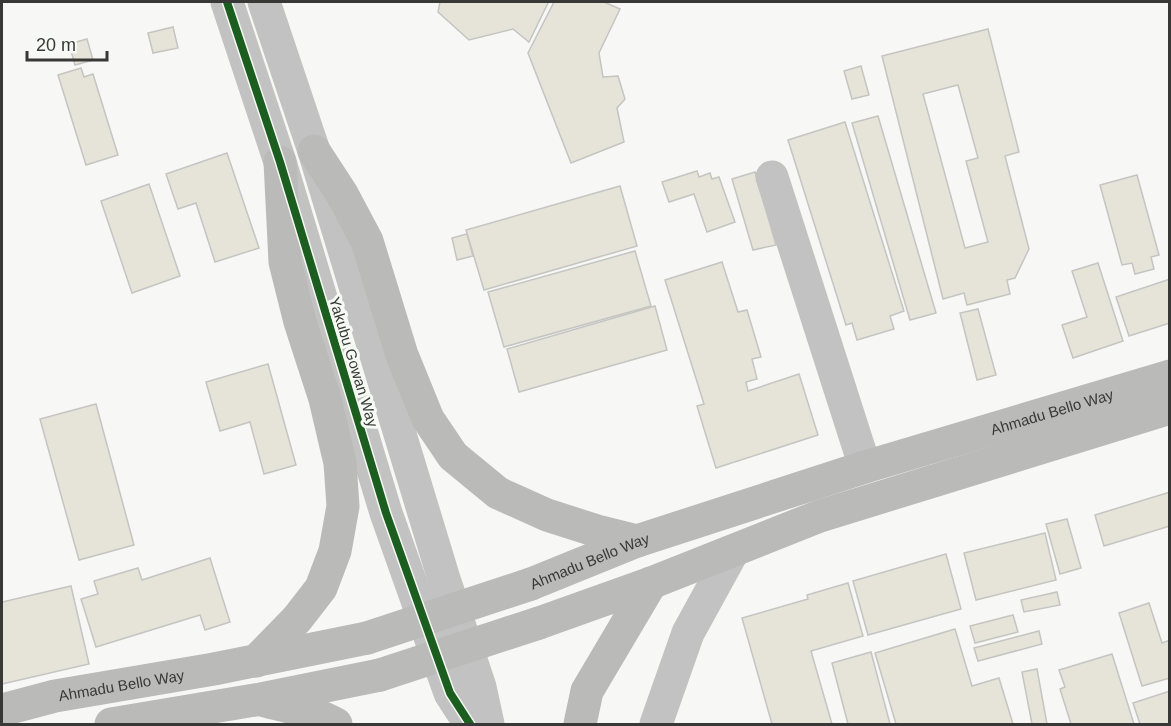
<svg xmlns="http://www.w3.org/2000/svg" width="1171" height="726" font-family="Helvetica,sans-serif">
  <style>
    .building { fill: #e6e4d9; stroke: #c4c5c2; stroke-width: 1.5; fill-rule: evenodd }
    .lines { fill: none; stroke-linecap: round; stroke-linejoin: round }
    .minor { stroke: #c1c2c1; stroke-width: 33 }
    .major { stroke: #babbb9; stroke-width: 33 }
    .major-bridge { stroke: #babbb9; stroke-width: 33 }
    .cycleway-casing { stroke: #f7f9f4; stroke-width: 11 }
    .cycleway { stroke: #1b5e20; stroke-width: 8 }
    .labels { text-anchor: middle; dominant-baseline: central; stroke-width: 6; stroke-linejoin: round; paint-order: stroke }
    .street-label { font-size: 15px; fill: #383937; stroke: #f7f9f4 }
  </style>
  <rect width="100%" height="100%" fill="#f7f8f5"/>
  <!-- building -->
  <g class="building">
    <path d="M440,2H546L548,3L529,42L513,29L469,40L438,12Z"/>
    <path d="M554,2H604L620,9L599,53L603,77L618,76L625,99L617,108L624,142L571,163L528,53Z"/>
    <path d="M173,27L178,48L153,53L148,33Z"/>
    <path d="M988,29L1019,152L1005,156L1029,249L1015,278L1007,280L1010,294L967,305L964,293L943,299L882,56ZM958,85L978,158L966,161L988,242L965,248L923,94Z"/>
    <path d="M87,39L93,60L75,65L69,44Z"/>
    <path d="M861,66L869,95L852,99L844,71Z"/>
    <path d="M81,68L84,77L93,74L118,155L86,165L58,75Z"/>
    <path d="M878,116L936,313L910,320L852,123Z"/>
    <path d="M845,122L904,311L890,316L894,329L857,340L852,323L846,325L788,140Z"/>
    <path d="M227,153L259,248L215,262L196,203L178,209L166,174Z"/>
    <path d="M697,171L699,177L710,173L712,179L719,177L735,222L707,232L694,194L669,202L662,182Z"/>
    <path d="M755,172L776,245L753,250L732,179Z"/>
    <path d="M1137,175L1159,255L1151,257L1154,269L1135,274L1132,263L1122,265L1100,185Z"/>
    <path d="M149,184L180,276L132,293L101,201Z"/>
    <path d="M620,186L637,246L484,290L466,230Z"/>
    <path d="M467,234L473,256L457,260L452,238Z"/>
    <path d="M635,251L651,306L504,347L488,292Z"/>
    <path d="M722,262L738,312L747,310L761,357L752,359L757,379L746,382L748,391L799,374L818,435L716,468L697,406L704,404L665,280Z"/>
    <path d="M1098,263L1123,341L1073,358L1062,325L1087,317L1072,271Z"/>
    <path d="M1170,279V323L1129,336L1116,297Z"/>
    <path d="M655,306L667,350L519,392L507,349Z"/>
    <path d="M978,309L996,375L977,380L960,313Z"/>
    <path d="M268,364L296,465L264,474L250,422L220,431L206,382Z"/>
    <path d="M96,404L134,545L79,560L40,419Z"/>
    <path d="M1170,492V526L1104,546L1095,515Z"/>
    <path d="M1067,519L1081,568L1060,574L1046,524Z"/>
    <path d="M1045,533L1056,580L976,600L964,553Z"/>
    <path d="M946,554L961,609L868,635L853,581Z"/>
    <path d="M210,558L230,622L205,630L200,615L96,647L81,599L98,594L94,581L138,568L142,580Z"/>
    <path d="M848,583L863,636L811,651L832,724H772L742,618L808,599L807,595Z"/>
    <path d="M71,586L89,664L2,684V602Z"/>
    <path d="M1057,592L1060,605L1024,612L1021,600Z"/>
    <path d="M1149,603L1162,643L1170,640V678L1142,686L1119,613Z"/>
    <path d="M1013,615L1018,632L975,643L970,626Z"/>
    <path d="M955,629L972,686L999,678L1013,724H896L875,653Z"/>
    <path d="M1039,631L1042,644L978,661L974,648Z"/>
    <path d="M871,652L890,724H848L832,663Z"/>
    <path d="M1112,654L1134,724H1071L1060,689L1065,687L1059,670Z"/>
    <path d="M1037,669L1047,724H1032L1022,672Z"/>
    <path d="M1170,691V724H1140L1133,703Z"/>
  </g>
  <g class="lines">
    <!-- minor -->
    <g class="minor">
      <path d="M227,2L280,162L386,513L450,693L470,724"/>
      <path d="M264,2L314,151L444,579L480,687L488,724"/>
      <path d="M772,177L865,467"/>
      <path d="M656,724L688,633L733,551"/>
    </g>
    <!-- major -->
    <g class="major">
      <path d="M314,151L342,194L367,241L402,355L428,419L453,456L498,493L547,515L597,531L637,541"/>
      <path id="s1" d="M531,584L637,541L865,467L1170,376"/>
      <path d="M539,623L651,583L820,516L1170,408"/>
      <path d="M256,661L297,619L321,588L335,551L343,506L340,463L325,399L300,322L285,262L280,162"/>
      <path d="M265,701C289,707 315,712 336,724"/>
      <path id="s2" d="M2,710L55,696L214,669L367,638"/>
      <path d="M111,724L261,699L380,675"/>
      <path d="M580,724L587,691L651,583"/>
    </g>
    <!-- major-bridge -->
    <g class="major-bridge">
      <path d="M367,638L531,584"/>
      <path d="M380,675L539,623"/>
    </g>
    <!-- cycleway casing -->
    <g class="cycleway-casing">
      <path id="cycleway" d="M227,2L280,162L386,513L450,693L470,724"/>
    </g>
    <!-- cycleway -->
    <use href="#cycleway" class="cycleway"/>
  </g>
  <g class="labels">
    <!-- street labels -->
    <g class="street-label">
      <text transform="translate(354 362) rotate(73)">Yakubu Gowan Way</text>
      <text stroke="none"><textPath href="#s1" startOffset="549">Ahmadu Bello Way</textPath></text>
      <text stroke="none"><textPath href="#s1" startOffset="63">Ahmadu Bello Way</textPath></text>
      <text stroke="none"><textPath href="#s2" startOffset="122">Ahmadu Bello Way</textPath></text>
    </g>
  </g>
  <!-- border -->
  <rect width="1171" height="726" fill="none" stroke="#383937" stroke-width="6"/>
  <!-- scale -->
  <path d="M27 51v9h80v-9" fill="none" stroke="#383937" stroke-width="3"/>
  <text x="36" y="51" font-size="18" fill="#383937" stroke="#f7f9f4" stroke-width="4.5" paint-order="stroke">20 m</text>
</svg>
